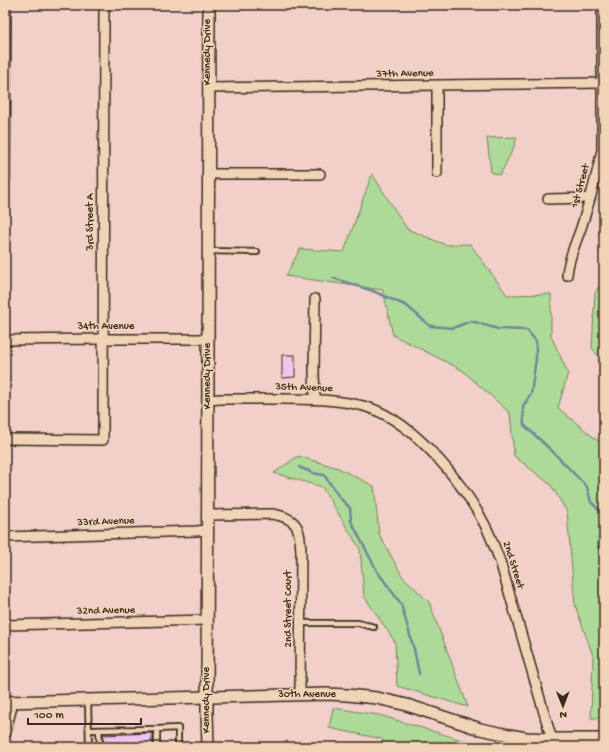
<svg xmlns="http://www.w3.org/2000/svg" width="609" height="752" font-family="'Gochi Hand',sans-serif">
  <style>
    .green { fill: #aeda99; stroke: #74825c }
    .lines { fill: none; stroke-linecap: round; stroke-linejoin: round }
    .stream { stroke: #6f889b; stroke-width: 2.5 }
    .building { fill: #eec5ee; stroke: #3b2a1e }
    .service-casing { stroke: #3b2a1e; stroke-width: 8 }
    .minor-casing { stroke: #3b2a1e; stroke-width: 12 }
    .tertiary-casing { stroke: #3b2a1e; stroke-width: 14 }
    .service { stroke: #f1d4b8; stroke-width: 4.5 }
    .minor { stroke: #f1d4b8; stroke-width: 9 }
    .tertiary { stroke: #f1d4b8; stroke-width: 11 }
    .labels { text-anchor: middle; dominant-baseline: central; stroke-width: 3; stroke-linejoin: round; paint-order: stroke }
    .street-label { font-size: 11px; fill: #3b2a1e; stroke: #f1d4b8 }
  </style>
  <rect width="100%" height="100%" fill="#f0d0c8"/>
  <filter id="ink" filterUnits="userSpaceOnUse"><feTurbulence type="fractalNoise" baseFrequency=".025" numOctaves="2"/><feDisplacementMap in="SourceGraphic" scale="8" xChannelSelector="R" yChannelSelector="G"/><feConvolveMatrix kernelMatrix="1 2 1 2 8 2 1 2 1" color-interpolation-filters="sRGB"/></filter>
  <g filter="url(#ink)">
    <!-- green -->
    <g class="green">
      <path d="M517,137L513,149L500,175L491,172L487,138Z"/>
      <path d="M372,174L407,229L446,245L470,244L507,295L551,294V336L568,373L558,408L604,446V718H591L593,656L575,605L567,512L551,485L514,456L510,413L462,370L393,335L383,290L286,276L300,249L344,252Z"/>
      <path d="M604,278V363L592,348L595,293Z"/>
      <path d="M298,456L338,468L374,486L379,534L402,576L429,602L468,707L397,686L395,642L364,596L360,549L322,487L274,473Z"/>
      <path d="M333,708L379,715L485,747H389L382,739L329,728Z"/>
    </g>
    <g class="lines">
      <!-- stream -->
      <g class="stream">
        <path d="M333,278L373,291L407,306L430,326L453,328L471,321L498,329L527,330L536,341V358L531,394L523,406L524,425L553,452L587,487L591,502L602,513L598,547L604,564"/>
        <path d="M299,467L313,473L324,475L340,498L350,508L351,521L377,571L401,604L414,649L419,674"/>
        <path d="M421,742L430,747"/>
      </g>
    </g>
    <!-- building -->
    <g class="building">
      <path d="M282,355H295V377L282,378Z"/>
      <path d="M152,733V747H104L103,735Z"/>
    </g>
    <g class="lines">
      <!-- service casing -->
      <g class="service-casing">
        <g id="service">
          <path d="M209,251L257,252"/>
          <path d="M301,623H358L374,627"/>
          <path d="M88,701L89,747"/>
          <path d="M89,730L157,729"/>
          <path d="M99,730L100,747"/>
          <path d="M157,747V729L178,728V747"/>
        </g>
      </g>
      <!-- minor casing -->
      <g class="minor-casing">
        <g id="minor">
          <path d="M437,86V173"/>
          <path d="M208,88L603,83"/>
          <path d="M209,174H320"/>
          <path d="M5,179L6,5"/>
          <path d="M548,199L590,198"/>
          <path d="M567,275C568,258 577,241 582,225C590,200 597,175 602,150V5"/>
          <path d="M315,299L314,371L315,399"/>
          <path d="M5,340L103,339H208"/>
          <path d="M208,400L220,399C240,399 260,399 280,399C310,399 342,399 370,408C416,424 463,483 485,525C491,536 495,549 500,561L554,747"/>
          <path d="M5,439L103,440L104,5"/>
          <path d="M208,515L272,514C298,518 300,528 301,552L300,694"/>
          <path d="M5,537L196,531L208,530"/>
          <path d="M5,625L208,620"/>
          <path d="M5,735L13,702"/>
        </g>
      </g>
      <!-- tertiary casing -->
      <g class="tertiary-casing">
        <g id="tertiary">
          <path d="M5,702L327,694L347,695L377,698L407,705L480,729L509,735L526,738L552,739H604"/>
          <path d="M208,747L207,712L209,5"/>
        </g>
      </g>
      <!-- service -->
      <use href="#service" class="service"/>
      <!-- minor -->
      <use href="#minor" class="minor"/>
      <!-- tertiary -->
      <use href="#tertiary" class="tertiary"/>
    </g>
  </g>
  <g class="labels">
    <!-- street labels -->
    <g class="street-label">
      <text transform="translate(208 52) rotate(-90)">Kennedy Drive</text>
      <text transform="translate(405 74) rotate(-1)">37th Avenue</text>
      <text transform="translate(581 186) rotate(-75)">1st Street</text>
      <text transform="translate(91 222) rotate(-90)">3rd Street A</text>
      <text x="106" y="327">34th Avenue</text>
      <text transform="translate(208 376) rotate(-90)">Kennedy Drive</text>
      <text transform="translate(304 388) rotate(2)">35th Avenue</text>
      <text transform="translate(106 522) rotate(-2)">33rd Avenue</text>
      <text transform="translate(513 565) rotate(72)">2nd Street</text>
      <text transform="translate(289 609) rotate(-90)">2nd Street Court</text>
      <text transform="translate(106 611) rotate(-1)">32nd Avenue</text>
      <text x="307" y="695">30th Avenue</text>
      <text transform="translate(207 700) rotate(-90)">Kennedy Drive</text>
    </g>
  </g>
  <!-- margin -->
  <rect width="609" height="752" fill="none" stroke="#f1d4b8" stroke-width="20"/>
  <rect x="10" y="10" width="589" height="732" fill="none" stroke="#3b2a1e" stroke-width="1.5" filter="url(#ink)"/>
  <!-- north arrow -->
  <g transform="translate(563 706) rotate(179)" stroke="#f1d4b8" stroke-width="3" paint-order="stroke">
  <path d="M0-3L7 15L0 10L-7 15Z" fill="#3b2a1e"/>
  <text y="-6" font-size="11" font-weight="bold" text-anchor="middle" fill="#3b2a1e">N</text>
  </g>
  <!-- scale -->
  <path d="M28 718v6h113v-6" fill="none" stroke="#3b2a1e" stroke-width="2"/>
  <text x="34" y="718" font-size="12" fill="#3b2a1e" stroke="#f1d4b8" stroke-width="3" paint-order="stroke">100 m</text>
</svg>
